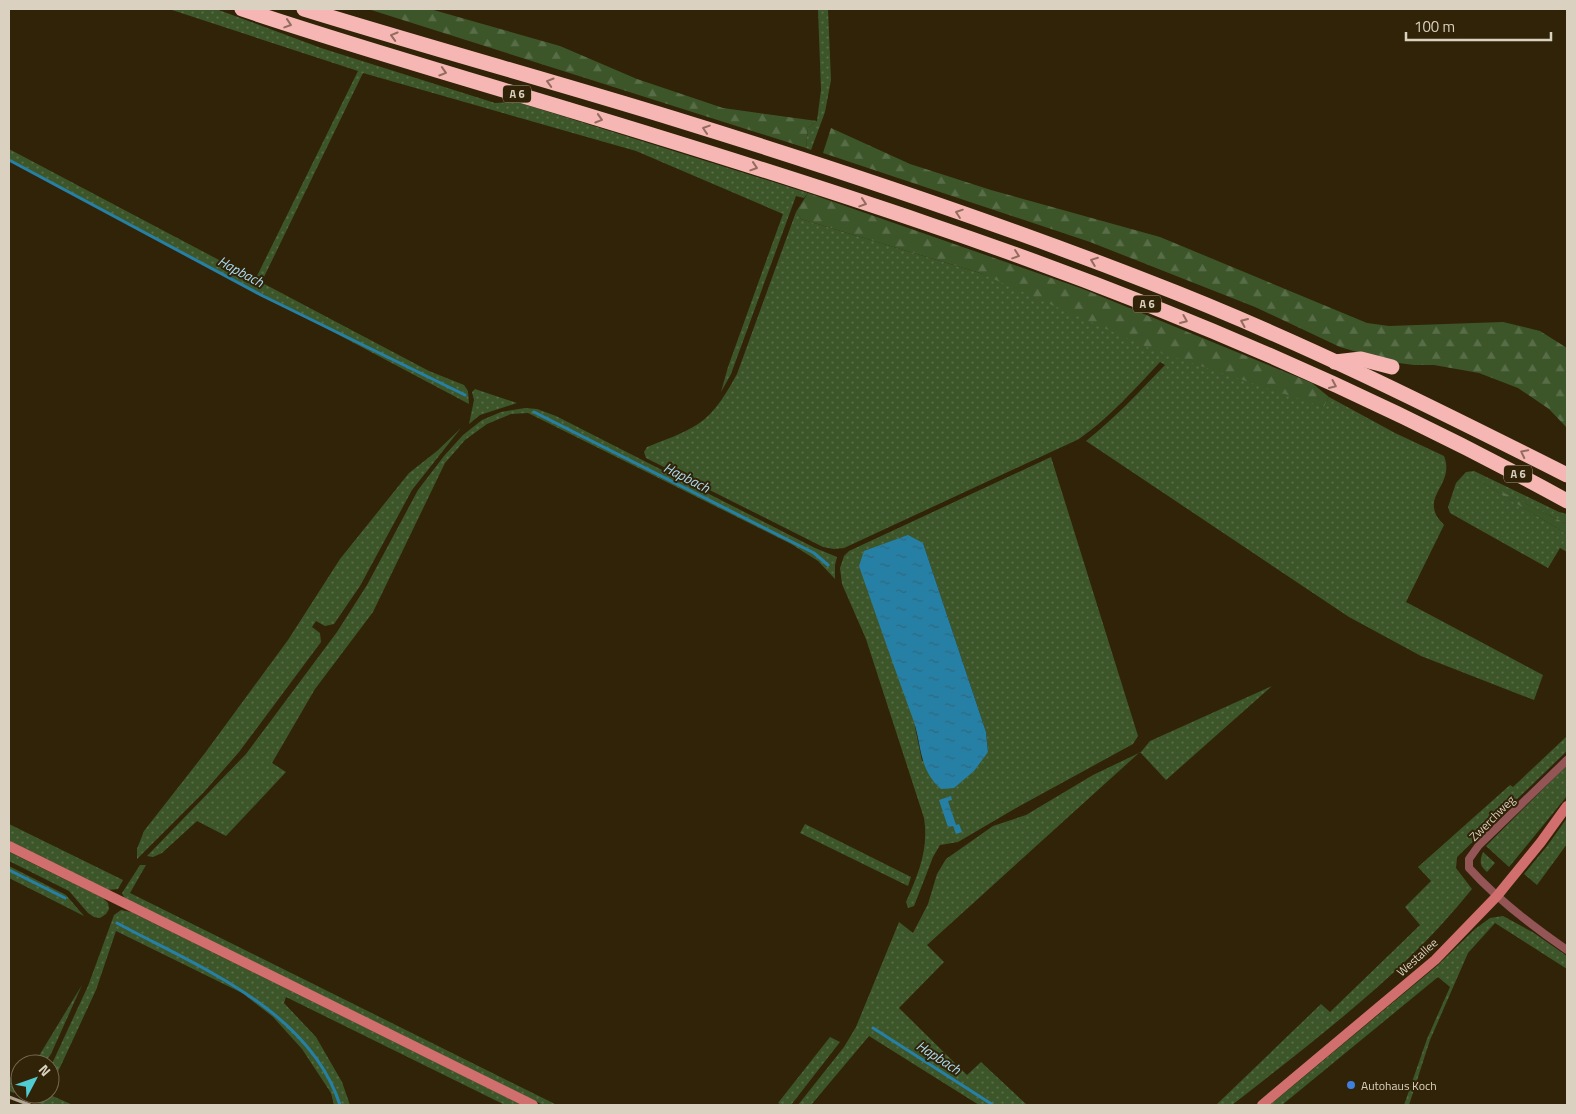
<svg xmlns="http://www.w3.org/2000/svg" width="1576" height="1114" font-family="'Titillium Web',sans-serif">
  <style>
    .grass { fill: url(#grass-dots); fill-rule: evenodd }
    .forest { fill: url(#forest-firs) }
    .water { fill: url(#water-ripples) }
    .lines { fill: none; stroke-linecap: round; stroke-linejoin: round }
    .stream { stroke: #2680a5; stroke-width: 3 }
    .minor { stroke: #935555; stroke-width: 8 }
    .secondary { stroke: #d16e6e; stroke-width: 10 }
    .motorway { stroke: #f5b6b4; stroke-width: 15 }
    .rail { stroke: #aea491; stroke-width: 3 }
    .oneway { stroke: #936c5e }
    .shop-dot { fill: #3f7fe0; stroke: #312307; stroke-width: 2 }
    .labels { text-anchor: middle; dominant-baseline: central; stroke-width: 4; stroke-linejoin: round; paint-order: stroke }
    .shield { fill: #312307; stroke: #a79d89; stroke-width: 1 }
    .shield-label { font-size: 11px; font-weight: bold; fill: #dad1c1 }
    .street-label { font-size: 12px; fill: #dad1c1; stroke: #312307 }
    .poi-label { font-size: 12px; fill: #dad1c1; stroke: #312307; text-anchor: start }
    .water-label { font-size: 14px; font-style: italic; fill: #a9dbf4; stroke: #312307 }
  </style>
  <defs>
    <pattern id="grass-dots" width="8" height="8" patternUnits="userSpaceOnUse" patternTransform="scale(1.25)"><rect width="8" height="8" fill="#3c562a"/><path d="M2 2h.1M6 6h.1" fill="none" stroke="#586d47" stroke-width="1.8" stroke-linecap="round"/></pattern>
    <pattern id="forest-firs" width="22" height="20" patternUnits="userSpaceOnUse" patternTransform="scale(1.25)"><rect width="22" height="20" fill="#3c562a"/><path d="M5 1l3.5 6h-7zM16 11l3.5 6h-7z" fill="#586d47"/></pattern>
    <pattern id="water-ripples" width="26" height="14" patternUnits="userSpaceOnUse" patternTransform="scale(1.25)"><rect width="26" height="14" fill="#2680a5"/><path d="M2 4q2-2 4 0t4 0M15 11q2-2 4 0t4 0" fill="none" stroke="#2f6980"/></pattern>
  </defs>
  <rect width="100%" height="100%" fill="#312307"/>
  <!-- grass -->
  <g class="grass">
    <path d="M169,9H216L321,48L495,103L517,102L808,193L804,198L796,196L731,374L721,392L728,367L783,214L636,151L363,73L263,279L257,276L358,71Z"/>
    <path d="M818,9H828L831,80L825,112L811,150L806,148L808,128L817,121L821,90Z"/>
    <path d="M9,149L429,371L464,385L468,391L469,404L9,160Z"/>
    <path d="M796,212L801,219L980,273L1324,407L1329,397L1395,433L1444,456C1454,481 1428,493 1435,512C1436,517 1442,522 1444,525L1406,602L1543,675L1534,700L1421,656L1349,617L1086,441C1115,418 1140,391 1165,365L1160,362C1134,390 1110,417 1079,439L844,548L834,549L823,547L646,458L644,452L647,447C664,440 683,434 698,424C716,412 727,392 737,374Z"/>
    <path d="M475,389L517,403L480,415L469,424L474,400L472,392Z"/>
    <path d="M525,408L537,409L556,416L815,548L837,557L835,565V579L818,561L791,544L528,413L511,414L487,424L465,440L445,463L373,612L315,689L272,763L286,772L226,836L197,821L162,853L153,857L147,856L246,754L337,632L367,585L418,490L444,456L463,435L482,420L501,412Z"/>
    <path d="M461,428L412,490L360,586L334,624L325,626L316,621L312,627L320,633L321,642L239,752L204,792L137,859V849L144,831L205,753L288,640L340,559L409,473L437,451Z"/>
    <path d="M1051,457L1138,736L1133,744L1016,808L958,842L940,845L933,857L914,906L908,908L906,902C918,874 929,850 924,818L866,639L842,584L840,568L844,556L849,551ZM923,543L986,732L988,752L922,761L915,727Z"/>
    <path d="M1474,471L1559,512L1567,514V524L1479,481L1567,534V552L1560,548L1548,568L1450,513L1448,507L1456,483L1466,472Z"/>
    <path d="M1272,686L1166,780L1140,752L927,945L944,962L899,1008L967,1075L981,1062L1027,1105H979L869,1036L811,1105H798L844,1047L856,1027L899,922L913,933L928,904L937,874L946,859L993,826L1026,815L1093,775L1141,752L1150,741Z"/>
    <path d="M1567,736V751L1457,857L1456,868L1472,889C1405,973 1316,1039 1232,1105H1216L1321,1004L1330,1012L1420,925L1405,907L1431,881L1418,867L1510,785L1513,787Z"/>
    <path d="M1567,765V796L1509,867L1486,846Z"/>
    <path d="M1567,818V844L1537,885L1524,874L1547,846Z"/>
    <path d="M9,824L123,880L118,889L108,890L9,841Z"/>
    <path d="M805,824L911,877L908,886L800,833Z"/>
    <path d="M9,852L103,898L108,903L109,909L106,914L100,918L94,917L88,913L69,891L9,861Z"/>
    <path d="M1483,852L1495,863L1487,872C1480,866 1479,862 1483,852Z"/>
    <path d="M140,865H146L130,893L557,1105H543L125,899L122,893Z"/>
    <path d="M9,866L66,895L84,916L9,878Z"/>
    <path d="M121,910L131,912L522,1105H505L286,997L284,1003L316,1037L342,1082L350,1105H334L331,1093L302,1049L273,1017L242,993L116,931L96,990L50,1089V1068L88,986L114,915Z"/>
    <path d="M1503,916L1534,933L1567,956V969L1495,923L1468,953L1430,1040L1409,1105H1404L1427,1039L1450,987L1438,977L1282,1105H1270L1438,965L1475,929L1490,918Z"/>
    <path d="M82,985L51,1054L44,1064H34Z"/>
    <path d="M830,1037L840,1042L791,1105H782L778,1103Z"/>
    <path d="M35,1094H48L73,1105H43L31,1100Z"/>
  </g>
  <!-- forest -->
  <g class="forest">
    <path d="M368,9H430L560,46L637,79L723,108L817,121L808,128L806,148Z"/>
    <path d="M831,128L910,164L991,190L1160,237L1367,323L1389,326L1503,322L1540,331L1567,348V428L1549,409L1518,388L1479,373L1434,365H1414L1391,362L1340,347L1255,307L1090,242L823,153Z"/>
    <path d="M808,193L1083,289L1312,383L1329,397L1324,407L1156,351L980,273L801,219L796,212Z"/>
    <path d="M1472,477L1567,524V534Z"/>
    <path d="M9,1077L20,1081V1086L14,1093L9,1091Z"/>
  </g>
  <!-- water -->
  <g class="water">
    <path d="M908,535L923,543L986,732L988,752L974,771L954,788L941,789C919,770 922,747 914,722C895,670 877,618 859,566L864,551Z"/>
    <path d="M951,796L952,800L948,801L956,825L959,824L962,832L956,834L953,826L948,827L939,800Z"/>
  </g>
  <g class="lines">
    <!-- stream -->
    <g class="stream">
      <path d="M9,160L263,296L465,395"/>
      <path d="M534,412L814,553L828,565"/>
      <path d="M9,870L65,898"/>
      <path d="M117,923C198,967 309,1009 340,1105"/>
      <path d="M873,1028L993,1105"/>
    </g>
    <!-- minor -->
    <path class="minor" d="M1567,760L1479,845L1469,859V868C1497,899 1532,926 1567,950"/>
    <!-- secondary -->
    <g class="secondary">
      <path d="M9,846L533,1105"/>
      <path d="M1262,1105L1435,960L1497,896L1541,842L1567,806"/>
    </g>
    <!-- motorway -->
    <g class="motorway">
      <path d="M242,9C334,40 427,67 520,95C657,136 793,178 928,224C1147,298 1365,390 1567,501"/>
      <path d="M304,9C427,47 552,81 675,119C834,168 993,221 1149,282C1292,337 1430,406 1567,475"/>
      <path d="M1335,362L1361,359L1392,367"/>
    </g>
    <!-- rail -->
    <path class="rail" d="M9,1097L30,1105"/>
  </g>
  <!-- one-way arrows -->
  <defs><path id="oneway-chevron" d="M-2-3.5L2.5 0L-2 3.5" fill="none" stroke-width="1.6" stroke-linecap="round" stroke-linejoin="round" transform="scale(1.25)"/></defs>
  <g class="oneway">
    <use href="#oneway-chevron" transform="translate(288 24) rotate(18)"/>
    <use href="#oneway-chevron" transform="translate(394 36) rotate(-164)"/>
    <use href="#oneway-chevron" transform="translate(443 72) rotate(17)"/>
    <use href="#oneway-chevron" transform="translate(550 82) rotate(-164)"/>
    <use href="#oneway-chevron" transform="translate(599 119) rotate(17)"/>
    <use href="#oneway-chevron" transform="translate(706 129) rotate(-162)"/>
    <use href="#oneway-chevron" transform="translate(754 167) rotate(18)"/>
    <use href="#oneway-chevron" transform="translate(863 203) rotate(18)"/>
    <use href="#oneway-chevron" transform="translate(959 213) rotate(-161)"/>
    <use href="#oneway-chevron" transform="translate(1016 255) rotate(19)"/>
    <use href="#oneway-chevron" transform="translate(1094 261) rotate(-159)"/>
    <use href="#oneway-chevron" transform="translate(1184 320) rotate(23)"/>
    <use href="#oneway-chevron" transform="translate(1244 322) rotate(-157)"/>
    <use href="#oneway-chevron" transform="translate(1333 385) rotate(24)"/>
    <use href="#oneway-chevron" transform="translate(1524 453) rotate(-153)"/>
  </g>
  <!-- markers -->
  <circle class="shop-dot" cx="1351" cy="1085" r="5"/>
  <g class="labels">
    <!-- shield labels -->
    <g class="shield">
      <rect x="503" y="85.5" width="28" height="17" rx="4"/>
      <rect x="1133" y="295.5" width="28" height="17" rx="4"/>
      <rect x="1504" y="465.5" width="28" height="17" rx="4"/>
    </g>
    <g class="shield-label">
      <text x="517" y="94">A 6</text>
      <text x="1147" y="304">A 6</text>
      <text x="1518" y="474">A 6</text>
    </g>
    <!-- street labels -->
    <g class="street-label">
      <text transform="translate(1492 818) rotate(-45)">Zwerchweg</text>
      <text transform="translate(1417 957) rotate(-42)">Westallee</text>
    </g>
    <!-- poi labels -->
    <g class="poi-label">
      <text x="1361" y="1085">Autohaus Koch</text>
    </g>
    <!-- water labels -->
    <g class="water-label">
      <text transform="translate(241 271) rotate(28)">Hapbach</text>
      <text transform="translate(687 477) rotate(27)">Hapbach</text>
      <text transform="translate(939 1057) rotate(33)">Hapbach</text>
    </g>
  </g>
  <!-- border -->
  <rect width="1576" height="1114" fill="none" stroke="#dad1c1" stroke-width="20"/>
  <!-- north arrow -->
  <g transform="translate(35 1079) rotate(49)"><circle r="24" fill="#312307" stroke="#756951"/>
  <path d="M0-4L9 19L0 12L-9 19Z" fill="#51ccd3"/>
  <text y="-8" font-size="14" font-weight="bold" text-anchor="middle" fill="#dad1c1">N</text>
  </g>
  <!-- scale -->
  <path d="M1406 32v8h145v-8" fill="none" stroke="#dad1c1" stroke-width="2.5"/>
  <text x="1414" y="32" font-size="15" fill="#dad1c1" stroke="#312307" stroke-width="4" paint-order="stroke">100 m</text>
</svg>
